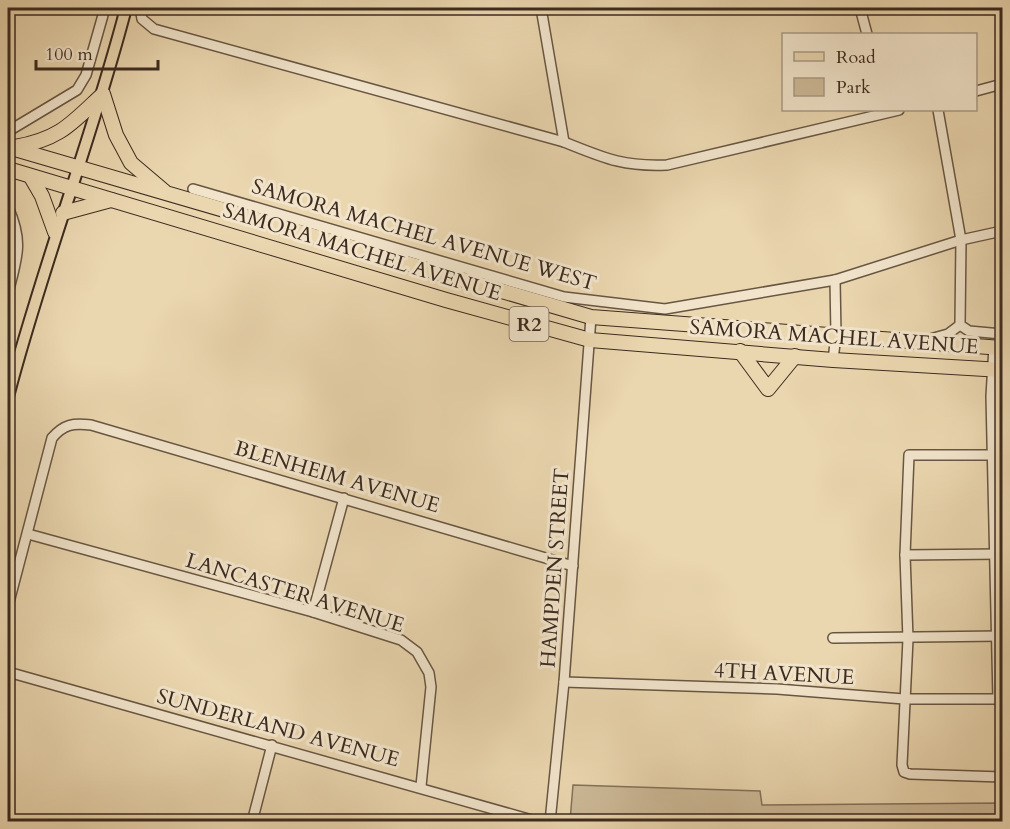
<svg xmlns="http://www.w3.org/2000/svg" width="1010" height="829" font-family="Cardo,serif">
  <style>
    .green { fill: #ccb997; stroke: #84725b; stroke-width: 1.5 }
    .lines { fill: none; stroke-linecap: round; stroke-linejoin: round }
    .minor-casing { stroke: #685643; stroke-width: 12 }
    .major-casing { stroke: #3c2b1f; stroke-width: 14 }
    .highway-casing { stroke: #3c2b1f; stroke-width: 16 }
    .minor { stroke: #f1e4cb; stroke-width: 9 }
    .major { stroke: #ead6af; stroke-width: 10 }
    .highway { stroke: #ead6af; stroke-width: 14 }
    .labels { text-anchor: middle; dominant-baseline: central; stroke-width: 6; stroke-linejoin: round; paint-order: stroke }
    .shield { fill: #f1e4cb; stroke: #726253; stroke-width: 1.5 }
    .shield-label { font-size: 20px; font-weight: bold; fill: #3c2b1f }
    .street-label { font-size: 21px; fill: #3c2b1f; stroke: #f1e4cb }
  </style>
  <rect width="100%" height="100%" fill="#ead6af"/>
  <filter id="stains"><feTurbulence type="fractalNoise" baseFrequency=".00333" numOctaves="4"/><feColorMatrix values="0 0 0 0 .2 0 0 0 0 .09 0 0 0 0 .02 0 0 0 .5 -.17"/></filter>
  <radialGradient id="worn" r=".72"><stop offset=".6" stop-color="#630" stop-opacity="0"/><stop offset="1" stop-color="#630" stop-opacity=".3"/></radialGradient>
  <!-- green -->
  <path class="green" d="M573,785L760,791L762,805L1002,803V821H570Z"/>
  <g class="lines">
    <!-- minor casing -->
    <g class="minor-casing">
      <g id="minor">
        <path d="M140,8L142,19L154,29L564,142C604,158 623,167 667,165L899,110"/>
        <path d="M541,8L564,142"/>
        <path d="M860,8L867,34"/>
        <path d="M976,91L1002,84"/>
        <path d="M938,110L961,240L960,325L969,331L1002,334"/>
        <path d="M8,128L12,129L77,90L86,75L105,8"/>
        <path d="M193,189L564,297L665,309L835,280L961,240L1002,231"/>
        <path d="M8,207C24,242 17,258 8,293"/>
        <path d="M930,339L948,334L960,325"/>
        <path d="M994,347L991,396L998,699"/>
        <path d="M833,360L836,335L835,280"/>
        <path d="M1002,455H909L905,555L908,639L902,765L904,772L910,774L1002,777"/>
        <path d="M28,534L313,612L401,640L417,652L429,673L431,687L421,786"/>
        <path d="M905,555L1002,554"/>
        <path d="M8,606L52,438C64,424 73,423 91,425L573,566"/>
        <path d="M313,612L344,498"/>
        <path d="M833,638L1002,636"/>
        <path d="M8,672L539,822"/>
        <path d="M564,682L777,689L904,699H1002"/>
        <path d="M8,819L16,822"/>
        <path d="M252,822L272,745"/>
        <path d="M550,822L564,682L591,317"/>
      </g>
    </g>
    <!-- major casing -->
    <g class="major-casing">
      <path id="major" d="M8,397C42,266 92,139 126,8"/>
    </g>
    <!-- highway casing -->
    <g class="highway-casing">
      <g id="highway">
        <path d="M8,147L591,317L1002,348"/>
        <path d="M15,147C60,139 71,124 103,94L116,135L131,163L164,191"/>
        <path d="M8,169L446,300L590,340L833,360L1002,370"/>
        <path d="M31,177L42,196L55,232"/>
        <path d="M63,213L111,200"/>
        <path d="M740,351L768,389L795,356"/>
      </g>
    </g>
    <!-- minor -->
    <use href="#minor" class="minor"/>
    <!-- major -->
    <use href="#major" class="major"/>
    <!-- highway -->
    <use href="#highway" class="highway"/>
  </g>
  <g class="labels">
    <!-- shield labels -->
    <rect class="shield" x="509.5" y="307" width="39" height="34" rx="4.5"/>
    <g class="shield-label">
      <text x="529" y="324">R2</text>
    </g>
    <!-- street labels -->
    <g class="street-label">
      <text transform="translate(424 235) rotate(16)">SAMORA MACHEL AVENUE WEST</text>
      <text transform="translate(362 252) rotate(17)">SAMORA MACHEL AVENUE</text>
      <text transform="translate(834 337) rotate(4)">SAMORA MACHEL AVENUE</text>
      <text transform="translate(337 477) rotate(16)">BLENHEIM AVENUE</text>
      <text transform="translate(555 568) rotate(-86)">HAMPDEN STREET</text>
      <text transform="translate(295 593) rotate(17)">LANCASTER AVENUE</text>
      <text transform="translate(784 674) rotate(3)">4TH AVENUE</text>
      <text transform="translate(278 728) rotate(15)">SUNDERLAND AVENUE</text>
    </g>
  </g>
  <!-- margin -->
  <rect width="1010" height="829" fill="none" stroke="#ead6af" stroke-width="30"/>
  <rect x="9" y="9" width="992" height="811" fill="none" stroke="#3c2b1f" stroke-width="3"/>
  <rect x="15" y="15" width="980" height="799" fill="none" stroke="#3c2b1f" stroke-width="1.5"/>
  <!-- legend -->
  <rect x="782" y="33" width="195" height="78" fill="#f1e4cb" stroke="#a99a86" stroke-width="1.5"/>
  <rect x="794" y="52" width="30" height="9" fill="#ead6af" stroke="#a99a86" stroke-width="1.5"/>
  <text x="836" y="63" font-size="18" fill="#3c2b1f">Road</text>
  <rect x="794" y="78" width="30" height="18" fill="#ccb997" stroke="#a99a86" stroke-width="1.5"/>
  <text x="836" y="93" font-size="18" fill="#3c2b1f">Park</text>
  <!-- scale -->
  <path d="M36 60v9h122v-9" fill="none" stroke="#3c2b1f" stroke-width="3"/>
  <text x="45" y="60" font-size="18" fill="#3c2b1f" stroke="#f1e4cb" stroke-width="4.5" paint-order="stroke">100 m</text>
  <rect width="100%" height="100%" filter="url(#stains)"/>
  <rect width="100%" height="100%" fill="url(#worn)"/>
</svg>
